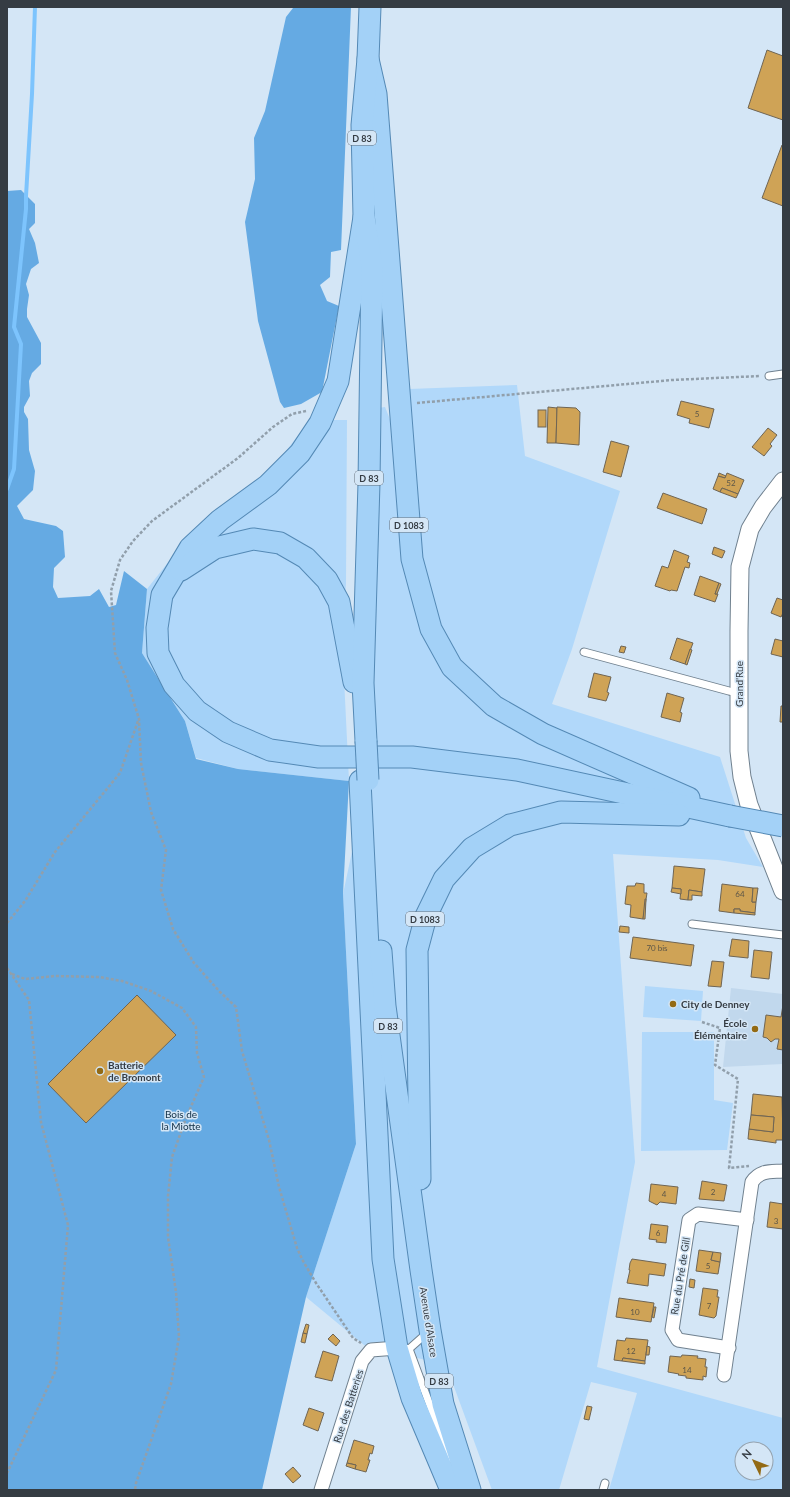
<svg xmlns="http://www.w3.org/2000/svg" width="790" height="1497" font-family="Lato,sans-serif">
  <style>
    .built { fill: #c1d8ed }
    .green { fill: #b1d8fa; fill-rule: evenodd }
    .forest { fill: #65aae3 }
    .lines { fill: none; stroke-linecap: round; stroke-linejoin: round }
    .stream { stroke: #7dc4fd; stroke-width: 4 }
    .building { fill: #cfa356; stroke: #6f6554 }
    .service-casing { stroke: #70818f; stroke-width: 9 }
    .minor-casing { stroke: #70818f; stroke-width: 15 }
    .tertiary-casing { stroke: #70818f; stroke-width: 19 }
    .primary-casing { stroke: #5489b5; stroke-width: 23 }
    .path { stroke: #919fab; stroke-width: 2.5; stroke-dasharray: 3 2; stroke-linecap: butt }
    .service { stroke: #fff; stroke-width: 7 }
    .minor { stroke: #fff; stroke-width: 13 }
    .tertiary { stroke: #fff; stroke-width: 17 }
    .primary { stroke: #a3d1f7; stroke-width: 21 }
    .primary-bridge-casing { stroke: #5489b5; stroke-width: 23; stroke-linecap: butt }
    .primary-bridge { stroke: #a3d1f7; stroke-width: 21 }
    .poi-dot { fill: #936a14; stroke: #d4e6f6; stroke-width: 1.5 }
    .labels { text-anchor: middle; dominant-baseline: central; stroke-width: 3; stroke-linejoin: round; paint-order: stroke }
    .number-label { font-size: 8px; fill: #5c5648 }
    .shield { fill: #d4e6f6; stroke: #656f79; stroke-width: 1 }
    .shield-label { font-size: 9px; font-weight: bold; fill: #353c43 }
    .street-label { font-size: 10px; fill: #353c43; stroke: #d4e6f6 }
    .poi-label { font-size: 10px; font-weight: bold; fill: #353c43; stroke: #d4e6f6; text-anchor: start }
    .park-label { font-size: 10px; fill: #102f46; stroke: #d4e6f6 }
  </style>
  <rect width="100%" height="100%" fill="#d4e6f6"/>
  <!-- built -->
  <path class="built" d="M731,988L783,994V1064L723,1067Z"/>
  <!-- green -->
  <g class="green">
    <path d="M517,385L525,456L620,491L572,649L552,704L720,757L746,838L763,867L718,860L613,854L635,1162L597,1367L783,1418V1490H609L637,1393L591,1382L559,1490H492L446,1365L364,1345L306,1297L356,1144L343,894L374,748L371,699L378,408L385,407L395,432L409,389ZM742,1449H766V1473H742Z"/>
    <path d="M333,420H347L346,584L341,646L344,678L349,781L238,769L196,758L185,721L142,653L147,589L181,546L266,477L303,429Z"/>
    <path d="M645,986L703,991L701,1021L643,1017Z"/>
    <path d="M642,1032H714V1100L733,1103L727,1150L641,1151Z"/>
  </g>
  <!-- forest -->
  <g class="forest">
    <path d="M321,7H351L341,250L331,252L330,277L320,285L327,301L339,306L322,392L301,404L284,408L280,402L258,321L245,222L255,179L254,138L265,111L286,17L293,8Z"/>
    <path d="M21,190L35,204V223L29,229L35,243L39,263L31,269L26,284L29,295L27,309V317L41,343V364L32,373L29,381L30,396L24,407V412L28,419L29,450L35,471L33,490L17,506L24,519L56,526L63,531L65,557L54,568L53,587L58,598L90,596L99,589L109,607L116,605L124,571L147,589L142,653L185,721L196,759L238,769L349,781L343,894L356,1144L306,1297L262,1490H7V191Z"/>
  </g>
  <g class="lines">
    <!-- stream -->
    <path class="stream" d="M7,489L14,469L21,344L14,327L26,209V196L32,94L35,7"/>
  </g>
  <!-- building -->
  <g class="building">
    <path d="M767,50L783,56V120L748,108Z"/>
    <path d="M782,145H783V206L762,198Z"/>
    <path d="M681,401L714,409L709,428L689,423L690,419L677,415Z"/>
    <path d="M548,407L557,408L556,443H547Z"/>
    <path d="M557,407L576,408L580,412L579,445L556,443Z"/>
    <rect x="538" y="410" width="8" height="17"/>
    <path d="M768,428L777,435L770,444L772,446L764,456L752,447Z"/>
    <path d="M611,441L629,446L621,477L603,472Z"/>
    <path d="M719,473L726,476L725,478L718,476Z"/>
    <path d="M727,473L744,480L738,494L722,488L720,492L713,489L718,476L725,478Z"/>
    <path d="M722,488L738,494L736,498L720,492Z"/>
    <path d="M663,493L707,509L702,524L657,508Z"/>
    <path d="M714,547L725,551L722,558L712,554Z"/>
    <path d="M674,550L689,556L687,562L690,563L689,568L685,567L677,591L671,590L670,591L655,586L662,566L668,568Z"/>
    <path d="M700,576L719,583L715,594H718L715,602L694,595Z"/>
    <path d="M719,583L721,584L717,594H715Z"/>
    <path d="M777,598L783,600V613L781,617L771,613Z"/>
    <path d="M677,638L693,643L685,664L670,659Z"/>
    <path d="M775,639L783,641V657L771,654Z"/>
    <path d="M621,646L626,647L624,653L619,652Z"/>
    <path d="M690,649L692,650L687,665L685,664Z"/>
    <path d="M594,673L611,677L607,692L609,693L606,701L588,697Z"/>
    <path d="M667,693L684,698L680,712L682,713L680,722L661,717Z"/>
    <path d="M781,706H783V722H780Z"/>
    <path d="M674,866L705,869L702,892L689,890L688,900L680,899L681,889L672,888Z"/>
    <path d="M636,883L644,884V893H647L643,919L630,917L631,905L625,904L627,886H635Z"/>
    <path d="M722,884L753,888L752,902H756L755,913L740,911V909H734V913L719,911Z"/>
    <path d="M672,888L681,889V894L671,892Z"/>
    <path d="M753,888H758L756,902H752Z"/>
    <path d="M689,890L702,892V896L692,895V900H688Z"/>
    <path d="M645,899H646L645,919H643Z"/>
    <path d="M734,909H740V911L755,913V915L734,913Z"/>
    <path d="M620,926L629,927V933L619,932Z"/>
    <path d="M633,937L694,945L691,966L630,958Z"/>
    <path d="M732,939L749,941L748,958L729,956Z"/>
    <path d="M754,950L772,952L769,979L751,977Z"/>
    <path d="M712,961L724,962L721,987L708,986Z"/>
    <path d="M137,995L176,1035L86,1123L48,1084Z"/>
    <path d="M783,1005V1050L777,1049L779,1039H775L771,1042L767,1038L763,1037L766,1015L781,1017Z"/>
    <path d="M753,1094L782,1097L783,1140H776V1143L748,1139L749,1129L773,1132L774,1117L751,1115Z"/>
    <path d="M751,1115L774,1117L773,1132L749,1129Z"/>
    <path d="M702,1181L727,1185L724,1201L699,1199Z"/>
    <path d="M651,1184L678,1187L676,1204L660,1202L657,1205L649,1201Z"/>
    <path d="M770,1202L783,1204V1229L767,1227Z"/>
    <path d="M651,1224L668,1226L666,1243L656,1242L657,1240L649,1239Z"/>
    <path d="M699,1250L713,1252L711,1260L720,1262L718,1274L696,1271Z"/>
    <path d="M713,1252L721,1253L720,1262L711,1260Z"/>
    <path d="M632,1259L666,1264L664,1276L649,1274L648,1286L627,1283L630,1270H629L630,1263Z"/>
    <path d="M690,1279L695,1280L694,1288L689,1287Z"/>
    <path d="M703,1288L718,1290L717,1297H719L716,1316L714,1318L699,1315Z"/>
    <path d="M619,1298L654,1303L651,1322L616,1317Z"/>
    <path d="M654,1307H656L654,1318L652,1317Z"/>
    <path d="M306,1324L309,1325L307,1334L303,1333Z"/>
    <path d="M303,1333L307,1334L305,1343L301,1342Z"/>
    <path d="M333,1334L340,1341L336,1346L328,1339Z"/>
    <path d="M626,1338L648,1340L645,1361L623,1358L622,1361L614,1360L617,1340L625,1341Z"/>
    <path d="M647,1346L650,1347L649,1355H646Z"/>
    <path d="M323,1351L339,1356L332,1381L315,1377Z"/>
    <path d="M682,1355L698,1356L697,1358L706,1359L705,1367H707L706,1377L703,1376V1380L686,1378V1376L678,1375L679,1374L668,1372L670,1356L681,1357Z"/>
    <path d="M623,1358L645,1361V1364L622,1361Z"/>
    <path d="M587,1406L592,1407L589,1420L584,1419Z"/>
    <path d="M309,1408L324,1413L318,1431L303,1425Z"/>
    <path d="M354,1440L374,1446L372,1454L370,1453L368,1460H370L366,1472L355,1469L356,1465L347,1463Z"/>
    <path d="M347,1463L356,1465L355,1469L346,1466Z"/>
    <path d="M293,1467L301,1476L293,1483L285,1474Z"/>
  </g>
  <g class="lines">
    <!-- service casing -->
    <g class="service-casing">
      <g id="service">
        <path d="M769,376L783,374"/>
        <path d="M584,652L729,691L739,693"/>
        <path d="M692,924L783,935"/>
        <path d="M405,1348L409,1349L427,1333"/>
        <path d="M409,1349L450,1459"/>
        <path d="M603,1490L605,1483"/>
      </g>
    </g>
    <!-- minor casing -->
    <g class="minor-casing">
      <g id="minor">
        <path d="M729,1348L678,1340L672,1330L689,1220L698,1214L747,1220"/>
        <path d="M724,1375L752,1182C760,1170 770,1172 783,1171"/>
        <path d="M321,1490L362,1361L371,1350L397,1348"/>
      </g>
    </g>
    <!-- tertiary casing -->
    <g class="tertiary-casing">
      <path id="tertiary" d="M783,481L763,507L750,529L740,567L739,631V751L742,777L749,805L783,891"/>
    </g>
    <!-- primary casing -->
    <g class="primary-casing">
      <g id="primary">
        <path d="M368,59L376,94L412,559L431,629L452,667L494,706L543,734L689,798"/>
        <path d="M364,217L338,381L320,423L300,453L268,485L220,520L190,548L162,595L157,628L158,653L174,685L197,711L228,732L270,750L319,757H412L517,770L730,816"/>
        <path d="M181,570L215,548L253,539L280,543L306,558L327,580L339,602L354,682"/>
        <path d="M366,741L363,683L369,483L372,265L364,217L362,125L368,59L370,7"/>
        <path d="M360,781L383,1259L397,1348L412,1398L451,1490"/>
        <path d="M381,951L385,1006L421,1270L430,1330L443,1404L470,1490"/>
        <path d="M420,1179L417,950L426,916L444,879L472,848L510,825L561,812L679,815"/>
      </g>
    </g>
    <!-- path -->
    <g class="path">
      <path d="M417,403L672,380L760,376"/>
      <path d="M306,411L292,414L273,427L238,458L152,521L133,541L120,560L111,591L115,653L127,680L139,719L141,763L151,812L166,850L161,890L173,929L194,963L220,992L236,1007L242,1051L269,1140L279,1187L297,1248L303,1261L316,1283L353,1338L361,1343"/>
      <path d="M7,923L25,901L55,852L120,773L138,721"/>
      <path d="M7,968L29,1000L41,1122L68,1225L56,1370L7,1473"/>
      <path d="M12,974L25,979L55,976L99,977L122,981L151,991L182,1008L196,1027L197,1053L204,1077L186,1118L172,1157L168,1196V1237L176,1292L179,1337L171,1384L136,1483L135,1490"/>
      <path d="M702,1022L720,1028L715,1065L738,1079L729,1168L749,1166"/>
    </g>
    <!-- service -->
    <use href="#service" class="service"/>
    <!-- minor -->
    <use href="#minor" class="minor"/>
    <!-- tertiary -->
    <use href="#tertiary" class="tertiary"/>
    <!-- primary -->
    <use href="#primary" class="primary"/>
    <!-- primary-bridge casing -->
    <g class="primary-bridge-casing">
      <g id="primary-bridge">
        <path d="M366,741L368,780"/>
        <path d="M730,816L783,826"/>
      </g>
    </g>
    <!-- primary-bridge -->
    <use href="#primary-bridge" class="primary-bridge"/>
  </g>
  <!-- markers -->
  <g class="poi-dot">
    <circle cx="673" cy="1004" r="4"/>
    <circle cx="755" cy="1029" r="4"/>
    <circle cx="100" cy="1071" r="4"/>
  </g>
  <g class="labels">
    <!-- number labels -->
    <g class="number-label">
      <text x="697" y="414">5</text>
      <text x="731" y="483">52</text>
      <text x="740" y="894">64</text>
      <text x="657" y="948">70 bis</text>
      <text x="713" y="1192">2</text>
      <text x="664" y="1194">4</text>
      <text x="776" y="1221">3</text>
      <text x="658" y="1233">6</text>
      <text x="708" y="1266">5</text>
      <text x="709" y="1306">7</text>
      <text x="635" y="1312">10</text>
      <text x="631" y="1351">12</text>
      <text x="687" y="1370">14</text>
    </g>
    <!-- shield labels -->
    <g class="shield">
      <rect x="348" y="131" width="28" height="14" rx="3"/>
      <rect x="355" y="471" width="28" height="14" rx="3"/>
      <rect x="390" y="518" width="38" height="14" rx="3"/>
      <rect x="406" y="912" width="38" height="14" rx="3"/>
      <rect x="374" y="1019" width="28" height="14" rx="3"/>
      <rect x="425" y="1374" width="28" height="14" rx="3"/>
    </g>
    <g class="shield-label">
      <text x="362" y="138">D 83</text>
      <text x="369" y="478">D 83</text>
      <text x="409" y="525">D 1083</text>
      <text x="425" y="919">D 1083</text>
      <text x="388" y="1026">D 83</text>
      <text x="439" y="1381">D 83</text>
    </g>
    <!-- street labels -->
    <g class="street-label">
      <text transform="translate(739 684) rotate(-90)">Grand'Rue</text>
      <text transform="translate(680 1276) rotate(-81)">Rue du Pré de Gill</text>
      <text transform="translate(429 1322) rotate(81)">Avenue d'Alsace</text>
      <text transform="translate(348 1406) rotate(-72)">Rue des Batteries</text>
    </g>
    <!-- poi labels -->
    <g class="poi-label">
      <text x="681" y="1004">City de Denney</text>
      <text x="747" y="1023" text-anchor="end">École<tspan x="747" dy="12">Élémentaire</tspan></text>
      <text x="108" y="1065">Batterie<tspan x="108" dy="12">de Bromont</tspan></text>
    </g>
    <!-- park labels -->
    <g class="park-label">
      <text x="181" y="1114">Bois de<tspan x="181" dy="12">la Miotte</tspan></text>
    </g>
  </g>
  <!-- border -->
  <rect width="790" height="1497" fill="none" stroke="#353c43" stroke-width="16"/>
  <!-- north arrow -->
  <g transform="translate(754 1461) rotate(313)"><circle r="19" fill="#d4e6f6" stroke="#94a2ae"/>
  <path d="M0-3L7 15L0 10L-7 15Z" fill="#936a14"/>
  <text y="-6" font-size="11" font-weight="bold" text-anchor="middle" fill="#353c43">N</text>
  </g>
</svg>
